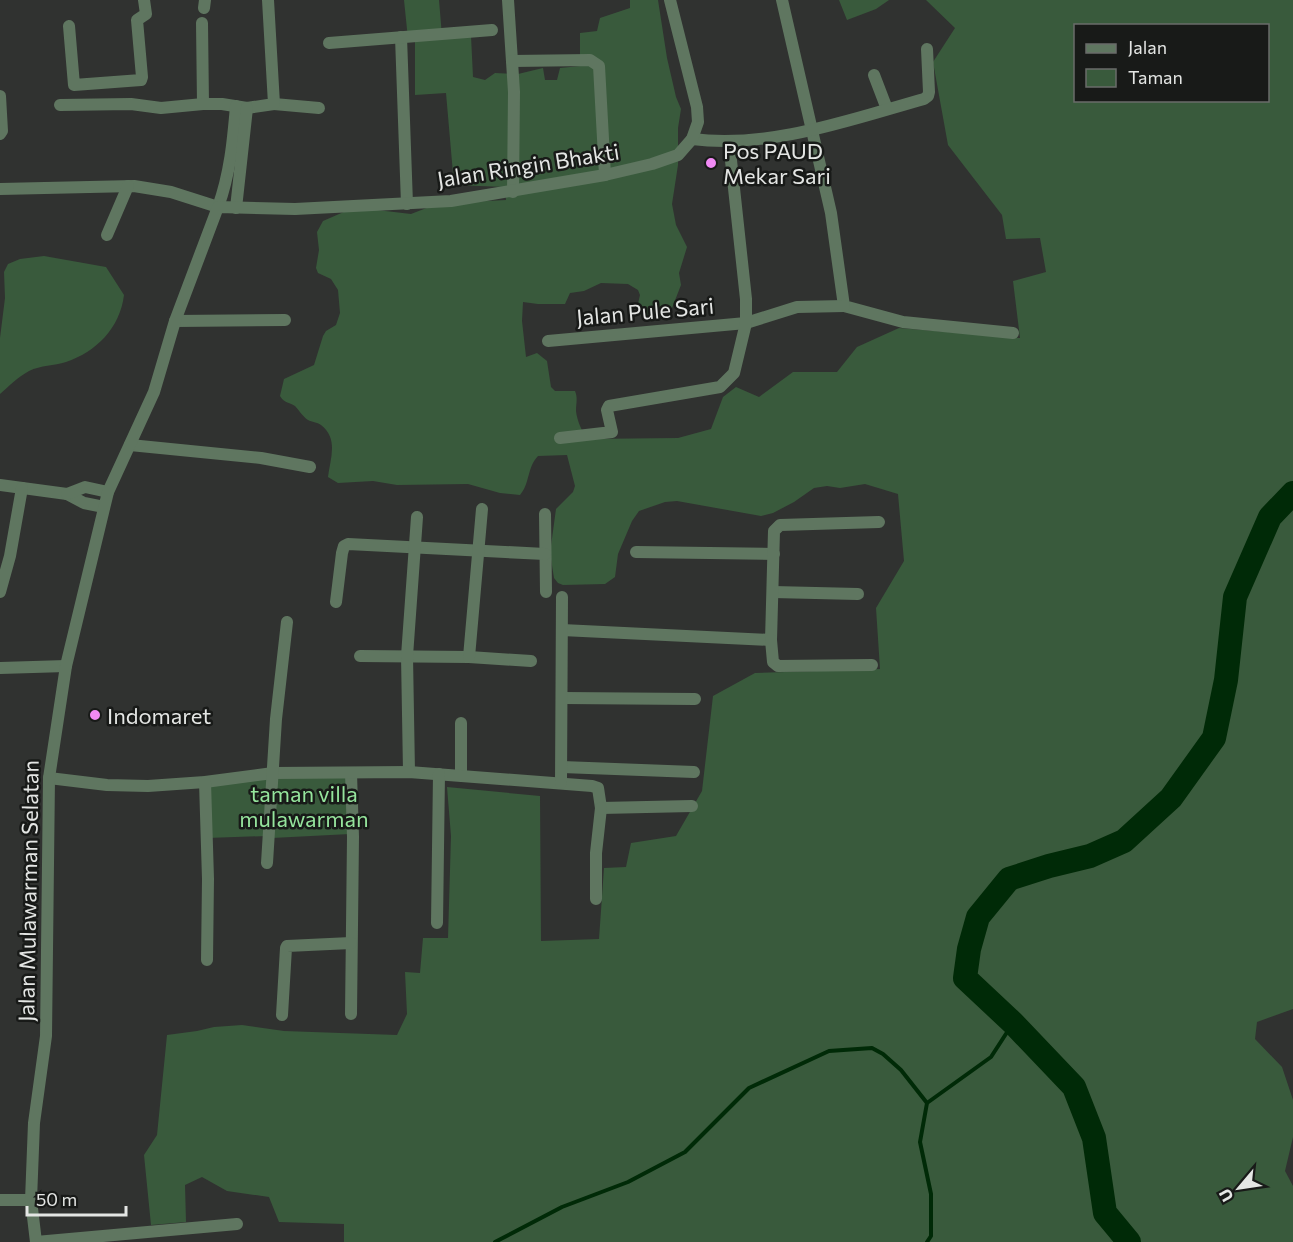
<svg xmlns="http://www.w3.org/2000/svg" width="1293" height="1242" font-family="Commissioner,sans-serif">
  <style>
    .green { fill: #395a3c; fill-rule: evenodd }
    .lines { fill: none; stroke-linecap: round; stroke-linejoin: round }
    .stream { stroke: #002a07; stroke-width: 4 }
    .river { stroke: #002a07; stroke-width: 24 }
    .minor { stroke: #5f7660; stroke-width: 12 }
    .tertiary { stroke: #5f7660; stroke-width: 12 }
    .poi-dot { fill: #f18af4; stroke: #181a18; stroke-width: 2 }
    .labels { text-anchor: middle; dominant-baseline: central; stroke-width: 5; stroke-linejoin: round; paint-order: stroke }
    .poi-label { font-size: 22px; fill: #e4e6e4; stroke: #181a18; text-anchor: start }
    .street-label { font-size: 22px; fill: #e4e6e4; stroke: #181a18 }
    .park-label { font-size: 22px; fill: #95e49c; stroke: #181a18 }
  </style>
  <rect width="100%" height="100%" fill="#303230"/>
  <!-- green -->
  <g class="green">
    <path d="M404,0H439L442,36H471L473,77L485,80L495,73L518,74L543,68L545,80H557L560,68L580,66V33L597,31L600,18L630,8V0H658L667,58L676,97L681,109L678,128V165L672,204L676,225L687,247L679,273L681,285L672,308L667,316L643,318L639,313L637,308L640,295L638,290L628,284L601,283L584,291L570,293L565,304H538L523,302L522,321L526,357L537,353L547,361L551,387L555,391H575C578,398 576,403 576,411C577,421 582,430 586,439L678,438L711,429L723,397L736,387L759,397L793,372H837L857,347L899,328L1020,338L1013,281L1046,272L1040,238L1006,239L1002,215L948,145L933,62L955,28L926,0H1293V1009L1257,1022L1255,1039L1282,1067L1293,1100V1137L1285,1171L1293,1186V1242H344V1224L279,1222L269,1197L227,1191L202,1177L185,1185L186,1222L151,1225L144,1155L157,1135L167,1035L197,1031L214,1027L242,1025L284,1031L397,1035L407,1014L405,972L420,973L423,938H448L451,836L447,787L540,796L541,941L599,939L604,868L626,867L631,843L676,836L702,791L713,696L755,673L880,669L876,608L904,561L898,494L865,484L840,488L827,486L814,488L794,502L773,513L761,516L677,501L665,502L639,511L632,521L618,554L615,577L605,584L563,585L558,583L554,578L550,553L556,509L573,492L575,486L567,455L538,456C527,467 530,484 520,495L500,493L468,484L397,485L373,481L338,483L328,477C330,459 339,439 321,425C317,422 312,422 308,420C303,417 299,410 295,406C289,402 284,403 280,396L284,379L314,365L323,336L326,331L336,325L340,313L338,290L331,279L318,273L316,268L319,250L317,232L323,221L346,211L377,210L411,214L429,207L467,202L506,200L505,187L454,185L446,93L415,95V39H408ZM1076,26H1268V100H1076Z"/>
    <path d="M839,0H889L876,9L847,20Z"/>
    <path d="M44,256L106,267L124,295C120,328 96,352 66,362C54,366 41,365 29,371C18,377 9,386 0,394V338L5,298L4,272L8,264L20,259Z"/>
    <path d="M270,776L267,836L207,838L201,787Z"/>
    <path d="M275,776H348L350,834L272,838Z"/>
  </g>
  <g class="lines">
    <!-- stream -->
    <g class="stream">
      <path d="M495,1242L562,1207L628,1182L685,1152L749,1088L829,1051L872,1048L883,1054L901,1070L927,1103"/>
      <path d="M927,1242L931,1236V1194L920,1142L927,1103L991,1057L1013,1023"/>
    </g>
    <!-- river -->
    <path class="river" d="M1129,1242L1105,1213L1094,1138L1074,1087L1013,1023L965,978L969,949L978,917L1009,879L1049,866L1090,856L1124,841L1171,798L1214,738L1226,680L1235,597L1270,517L1293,493"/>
    <!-- minor -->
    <g class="minor">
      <path d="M508,0L514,92L513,192"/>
      <path d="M782,0L831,213L844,306L903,322L1013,333"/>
      <path d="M204,8L205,0"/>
      <path d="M202,23L203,104"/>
      <path d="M69,26L74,85L141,80L142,77L137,20L146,14L144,0"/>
      <path d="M401,37L407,204"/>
      <path d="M329,43L492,30"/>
      <path d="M512,61L590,60L599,66L605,175"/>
      <path d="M874,75L887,109"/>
      <path d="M0,96L2,131L0,134"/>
      <path d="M274,104L319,108"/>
      <path d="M60,105L131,104L161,108L203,104H222L247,108L274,104L268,0"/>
      <path d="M692,139C770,149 849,120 924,99L928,96L929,92L927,49"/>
      <path d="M0,189L134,186L171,192L218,207C230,174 233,141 236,106"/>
      <path d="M236,208L247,108"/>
      <path d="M107,235L128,186"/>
      <path d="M175,321L285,320"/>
      <path d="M548,341L746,323L797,307L844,306"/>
      <path d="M560,438L612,432L607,410L609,406L720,387L734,373L746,323V299L729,142"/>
      <path d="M130,445L261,458L310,467"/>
      <path d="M0,485L67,494L84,503L104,507"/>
      <path d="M67,494L85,487L108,492"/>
      <path d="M545,514L546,592"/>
      <path d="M636,552L774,554"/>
      <path d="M0,592L10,556L22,488"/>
      <path d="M773,592L858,594"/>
      <path d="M336,602L342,553L344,546L348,544L545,554"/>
      <path d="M562,630L771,640L774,531L780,525L879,522"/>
      <path d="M771,640L773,662L778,666L872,665"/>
      <path d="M360,656L469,657L531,661"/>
      <path d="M469,657L482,509"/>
      <path d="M0,668L66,666"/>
      <path d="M563,698L695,699"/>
      <path d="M562,767L694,772"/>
      <path d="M409,772L407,656L417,517"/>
      <path d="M351,773L353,837L351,1014"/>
      <path d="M461,775V723"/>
      <path d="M49,778L107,785L148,786L205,782L273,773L409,772L592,786L598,788L601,808L692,806"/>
      <path d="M205,782L208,879L207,960"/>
      <path d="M561,783L562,597"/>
      <path d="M267,863L276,719L287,622"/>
      <path d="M596,899V853L601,808"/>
      <path d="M437,923L439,774"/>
      <path d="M282,1015L286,948L287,946L351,943"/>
      <path d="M0,1200H31"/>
      <path d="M36,1242L237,1224"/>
    </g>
    <!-- tertiary -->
    <path class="tertiary" d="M36,1242L31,1200L34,1123L46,1036L49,778L66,666L108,492L154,392L175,321L218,207L295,209L451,201L605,175L652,164L678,155L692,139L698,122L697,107L670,0"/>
  </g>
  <!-- markers -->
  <g class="poi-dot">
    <circle cx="711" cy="163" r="6"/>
    <circle cx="95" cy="715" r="6"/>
  </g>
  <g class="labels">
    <!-- poi labels -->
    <g class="poi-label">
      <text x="723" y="150">Pos PAUD<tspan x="723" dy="25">Mekar Sari</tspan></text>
      <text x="107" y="715">Indomaret</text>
    </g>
    <!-- street labels -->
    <g class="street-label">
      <text transform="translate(528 165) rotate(-9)">Jalan Ringin Bhakti</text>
      <text transform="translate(645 311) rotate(-5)">Jalan Pule Sari</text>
      <text transform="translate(28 891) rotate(-89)">Jalan Mulawarman Selatan</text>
    </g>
    <!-- park labels -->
    <g class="park-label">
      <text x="304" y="793">taman villa<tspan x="304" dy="25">mulawarman</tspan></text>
    </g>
  </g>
  <!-- legend -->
  <rect x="1074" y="24" width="195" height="78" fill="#181a18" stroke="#6a6c6a" stroke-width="1.5"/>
  <rect x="1086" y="44" width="30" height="9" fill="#5f7660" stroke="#6a6c6a" stroke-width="1.5"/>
  <text x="1128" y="54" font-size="18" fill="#e4e6e4">Jalan</text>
  <rect x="1086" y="69" width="30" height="18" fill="#395a3c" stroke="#6a6c6a" stroke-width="1.5"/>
  <text x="1128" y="84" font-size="18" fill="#e4e6e4">Taman</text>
  <!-- north arrow -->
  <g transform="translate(1239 1188) rotate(241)" stroke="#181a18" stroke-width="4.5" paint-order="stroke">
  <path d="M0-4.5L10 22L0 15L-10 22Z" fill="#e4e6e4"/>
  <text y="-9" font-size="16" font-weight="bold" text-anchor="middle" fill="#e4e6e4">U</text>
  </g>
  <!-- scale -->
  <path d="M27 1206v9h99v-9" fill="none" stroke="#e4e6e4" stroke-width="3"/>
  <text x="36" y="1206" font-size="18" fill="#e4e6e4" stroke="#181a18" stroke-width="4.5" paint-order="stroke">50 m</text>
</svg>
